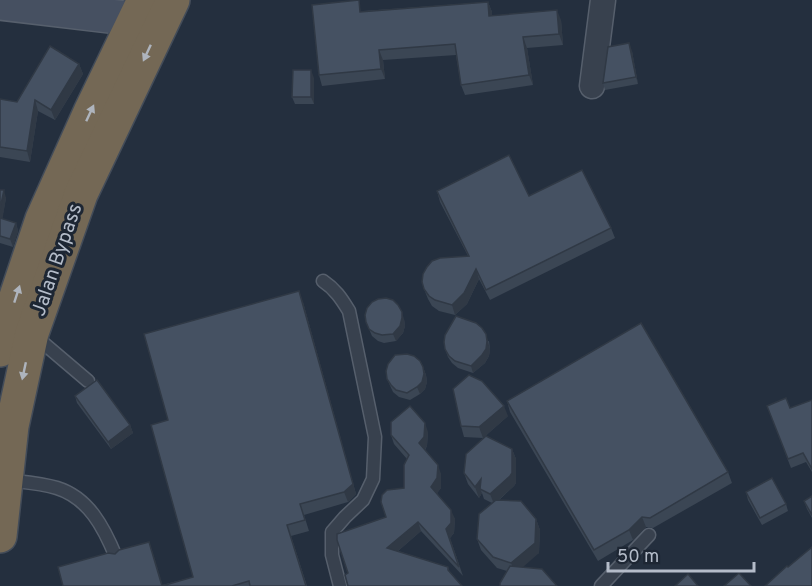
<svg xmlns="http://www.w3.org/2000/svg" width="812" height="586" font-family="Overpass,sans-serif">
  <style>
    .lines { fill: none; stroke-linecap: round; stroke-linejoin: round }
    .lane-casing { stroke: #565f6c; stroke-width: 15 }
    .street-casing { stroke: #565f6c; stroke-width: 27 }
    .secondary-casing { stroke: #565f6c; stroke-width: 36 }
    .highway-casing { stroke: #434c59; stroke-width: 36 }
    .lane { stroke: #38414e; stroke-width: 12 }
    .street { stroke: #38414e; stroke-width: 24 }
    .secondary { stroke: #465061; stroke-width: 33 }
    .highway { stroke: #746855; stroke-width: 33 }
    .wall { fill: #3b4654 }
    .shaded-wall { fill: #303945 }
    .building { fill: #455162; stroke: #303945; stroke-width: 1.5 }
    .oneway { fill: #aeb4bd }
    .labels { text-anchor: middle; dominant-baseline: central; stroke-width: 6; stroke-linejoin: round; paint-order: stroke }
    .street-label { font-size: 20px; fill: #b4bcc9; stroke: #1d2633 }
  </style>
  <rect width="100%" height="100%" fill="#242f3e"/>
  <g class="lines">
    <!-- lane casing -->
    <g class="lane-casing">
      <g id="lane">
        <path d="M323,281C335,289 341,298 349,311L375,437L373,479L363,500L345,517L332,532V555L340,586"/>
        <path d="M35,336L88,381"/>
        <path d="M6,480C23,482 41,483 57,488C89,498 104,528 116,557"/>
        <path d="M601,586L649,535"/>
      </g>
    </g>
    <!-- street casing -->
    <g class="street-casing">
      <path id="street" d="M592,86L603,0"/>
    </g>
    <!-- secondary casing -->
    <g class="secondary-casing">
      <path id="secondary" d="M0,3L134,19"/>
    </g>
    <!-- highway casing -->
    <g class="highway-casing">
      <g id="highway">
        <path d="M0,350L4,332L42,219L90,112L144,0"/>
        <path d="M0,536L12,426L32,333L81,194L173,0"/>
      </g>
    </g>
    <!-- lane -->
    <use href="#lane" class="lane"/>
    <!-- street -->
    <use href="#street" class="street"/>
    <!-- secondary -->
    <use href="#secondary" class="secondary"/>
    <!-- highway -->
    <use href="#highway" class="highway"/>
  </g>
  <!-- wall -->
  <g class="wall">
    <path d="M488,2L492,12V16L561,20L563,45L527,48L533,85L465,95L461,85L456,55L383,60L385,79L322,86L319,75L363,11Z"/>
    <path d="M632,51L638,84L605,90L603,83Z"/>
    <path d="M79,64L83,74L55,120L38,111L30,162L0,157V99L17,102Z"/>
    <path d="M314,78V104H295L292,97Z"/>
    <path d="M0,190L6,198L2,219L16,223L18,231L13,247L0,243Z"/>
    <path d="M437,191L529,196L611,228L615,238L490,300L479,279L467,304L455,315L439,311L432,306L428,299L424,289L468,256L440,202Z"/>
    <path d="M303,302L356,494L348,502L304,515L309,531L291,536L307,586H63L115,554L149,542L162,585L193,577L168,420Z"/>
    <path d="M404,319L405,326L403,333L396,341L384,343L378,341L372,336L366,322Z"/>
    <path d="M489,341L490,349L489,356L485,363L473,373L458,368L452,363L448,357L445,349Z"/>
    <path d="M423,367L426,375L427,382L425,389L420,394L410,400L399,397L393,392L387,379Z"/>
    <path d="M75,396L130,425L133,433L111,449L77,403Z"/>
    <path d="M812,400V472L806,462L791,468L767,406L790,408Z"/>
    <path d="M507,401L728,472L732,483L653,528L646,527L633,540L598,561L510,412Z"/>
    <path d="M508,416L483,438L464,437L461,426Z"/>
    <path d="M428,432L427,446L425,450L441,474V488L437,493L455,519L454,533L450,538L463,576L421,531L398,551L448,567L450,573H348L386,517L404,488L407,459L394,444L391,435Z"/>
    <path d="M512,449L516,459V483L514,486L499,500L536,519L540,530L539,553L507,571L497,568L481,550L477,539L492,503L484,499L482,493L479,498L468,484L464,473Z"/>
    <path d="M746,492L786,504L788,511L762,525L748,500Z"/>
    <path d="M812,496V518L807,509L804,501Z"/>
  </g>
  <!-- shaded-wall -->
  <g class="shaded-wall">
    <path d="M488,2L492,12L493,26L489,16Z"/>
    <path d="M557,10L561,20L563,45L559,34Z"/>
    <path d="M523,37L527,48L533,85L529,75Z"/>
    <path d="M629,43L632,51L638,84L636,77Z"/>
    <path d="M379,50L383,60L385,79L381,69Z"/>
    <path d="M79,64L83,74L55,120L51,110Z"/>
    <path d="M311,70L314,78V104L311,97Z"/>
    <path d="M35,100L38,111L30,162L27,151Z"/>
    <path d="M4,190L6,198L2,222L0,217V209Z"/>
    <path d="M16,223L18,231L13,247L10,239Z"/>
    <path d="M476,269L479,279L467,304L455,315L452,305Z"/>
    <path d="M299,291L303,302L356,494L348,502L344,492Z"/>
    <path d="M402,312L404,319L405,326L403,333L396,341L393,334Z"/>
    <path d="M486,334L490,349L489,356L485,363L473,373L471,366Z"/>
    <path d="M423,367L426,375L427,382L425,389L420,394L417,387Z"/>
    <path d="M504,406L508,416L483,438L479,427Z"/>
    <path d="M425,423L428,432L427,446L422,453L419,443Z"/>
    <path d="M130,425L133,433L111,449L108,442Z"/>
    <path d="M512,449L516,459V483L514,486L494,504L490,494Z"/>
    <path d="M438,465L441,474V488L435,496L431,487Z"/>
    <path d="M481,479L480,489L482,493L479,498L475,487Z"/>
    <path d="M451,510L455,519L454,533L450,538L463,576L446,529Z"/>
    <path d="M642,517L646,527L633,540L629,530Z"/>
    <path d="M536,519L540,530L539,553L515,574L511,563Z"/>
    <path d="M418,522L421,531L391,557L387,548Z"/>
    <path d="M149,542L153,553L163,586H162Z"/>
  </g>
  <!-- building -->
  <g class="building">
    <path d="M359,0L360,12L488,2L489,16L557,10L559,34L523,37L529,75L461,85L455,44L379,50L381,69L319,75L312,5Z"/>
    <path d="M629,43L636,77L603,83L608,47Z"/>
    <path d="M50,46L79,64L51,110L35,100L27,151L0,147V99L17,102Z"/>
    <path d="M293,70H311V97H292Z"/>
    <path d="M509,155L529,196L582,170L611,228L486,290L476,269L464,293L452,305L435,300L429,296L424,289L422,282L423,274L427,267L432,261L440,258L469,256L437,191Z"/>
    <path d="M0,190H4L0,209Z"/>
    <path d="M0,218L16,223L10,239L0,236Z"/>
    <path d="M299,291L353,484L344,492L300,504L305,520L287,525L306,586H250L249,581L232,586H63L58,567L108,553L115,554L119,550L149,542L162,586L193,577L151,425L168,420L144,334Z"/>
    <path d="M386,298L393,300L398,305L402,312V318L400,326L393,334L382,335L375,333L369,329L366,322L365,315L367,308L372,302L378,299Z"/>
    <path d="M456,316L476,323L482,328L486,334L487,341L486,349L482,355L471,366L455,361L449,356L445,349L444,342L445,335Z"/>
    <path d="M641,323L728,472L650,518L642,517L629,530L594,550L507,401Z"/>
    <path d="M407,354L414,356L420,361L423,367L424,374L422,382L417,387L407,393L396,390L391,385L387,379L386,371L388,364L395,355Z"/>
    <path d="M469,375L482,381L504,406L479,427L461,426L453,389Z"/>
    <path d="M97,380L130,425L108,442L75,396Z"/>
    <path d="M786,398L790,408L812,400V469L803,453L788,459L767,406Z"/>
    <path d="M410,406L425,423L424,437L419,443L438,465L437,478L431,487L451,510V523L446,529L459,567L418,522L387,548L448,567V570L462,586H348L345,575L348,573L337,540V534L386,517L381,502L382,495L387,490L404,488V465L409,455L391,435V422Z"/>
    <path d="M486,436L512,449V473L510,476L490,494L480,489L481,479L475,487L464,473L466,454Z"/>
    <path d="M772,478L786,504L760,518L746,492Z"/>
    <path d="M812,496V515L804,501Z"/>
    <path d="M496,500L521,501L536,519L535,543L511,563L493,557L477,539L479,514Z"/>
    <path d="M812,547V586H765L787,566L788,567Z"/>
    <path d="M510,566L542,569L557,586H500V583Z"/>
    <path d="M739,573L751,586H724Z"/>
    <path d="M688,574L698,586H675Z"/>
  </g>
  <!-- one-way arrows -->
  <defs><path id="oneway-solid" d="M-6-.8H1V-3.2L6.5 0L1 3.2V.8H-6Z" transform="scale(1.5)"/></defs>
  <g class="oneway">
    <use href="#oneway-solid" transform="translate(147 53) rotate(115)"/>
    <use href="#oneway-solid" transform="translate(90 113) rotate(-65)"/>
    <use href="#oneway-solid" transform="translate(17 294) rotate(-72)"/>
    <use href="#oneway-solid" transform="translate(24 371) rotate(102)"/>
  </g>
  <g class="labels">
    <!-- street labels -->
    <g class="street-label">
      <text transform="translate(58 260) rotate(-71)">Jalan Bypass</text>
    </g>
  </g>
  <!-- scale -->
  <path d="M608 562v9h146v-9" fill="none" stroke="#b4bcc9" stroke-width="3"/>
  <text x="617" y="562" font-size="18" fill="#b4bcc9" stroke="#1d2633" stroke-width="4.5" paint-order="stroke">50 m</text>
</svg>
